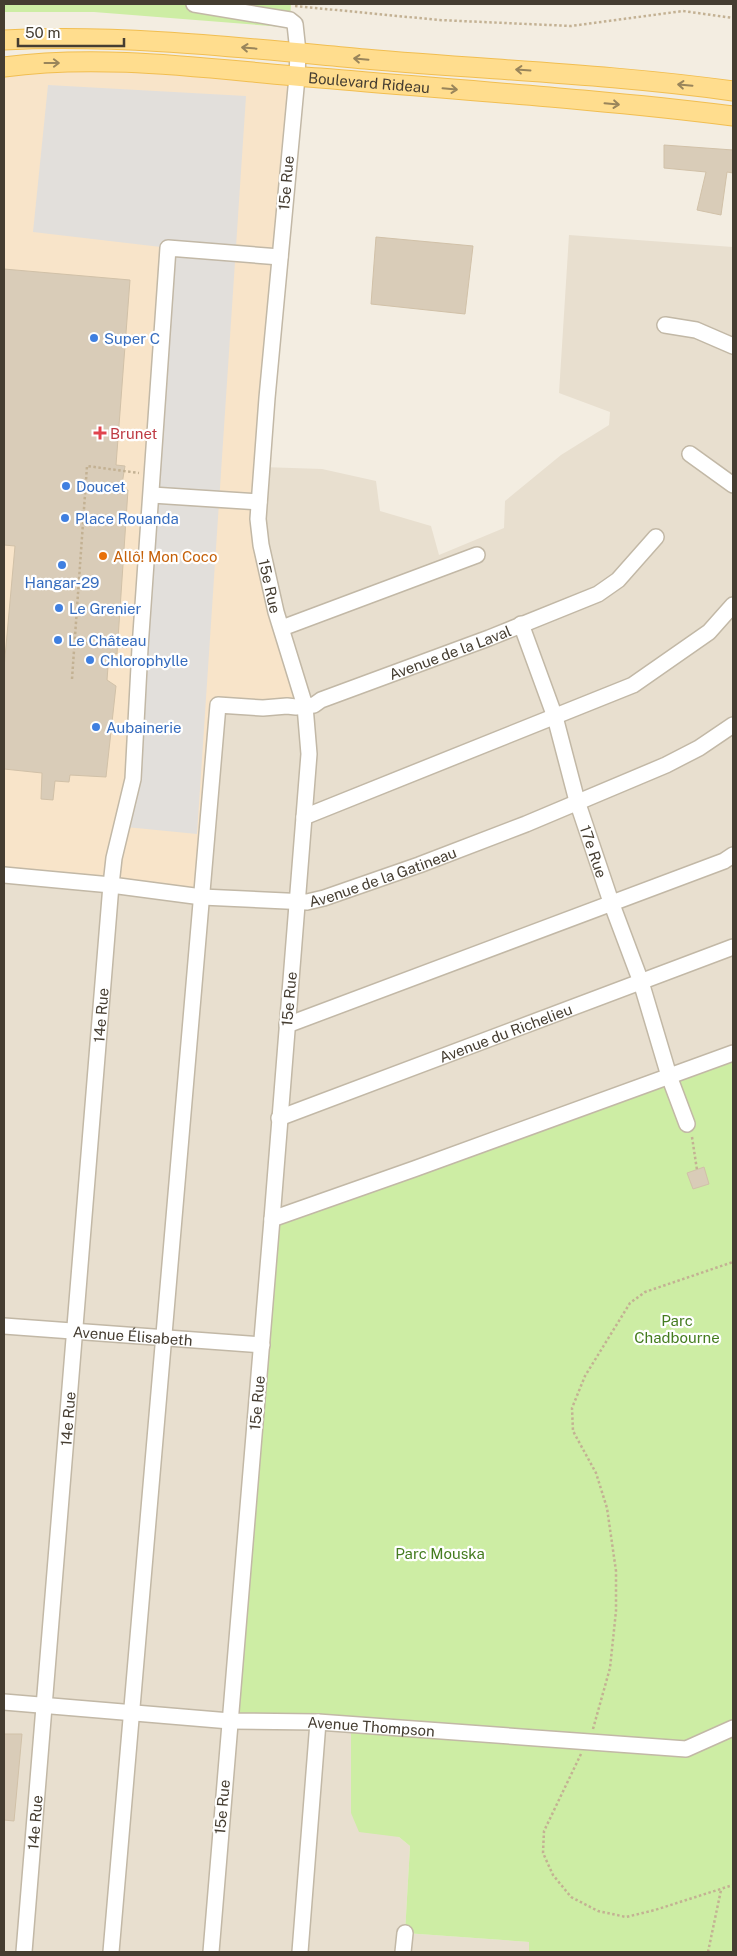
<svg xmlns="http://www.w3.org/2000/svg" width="737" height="1956" font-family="'Public Sans',sans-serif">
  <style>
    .residential { fill: #e8dfcf }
    .commercial { fill: #f8e4c9 }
    .green { fill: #cdeda4 }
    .parking { fill: #e2dfdb }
    .building { fill: #d9ccb8; stroke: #d1c1a8 }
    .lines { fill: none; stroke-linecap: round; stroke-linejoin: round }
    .minor-casing { stroke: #c2b8a6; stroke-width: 18 }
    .major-casing { stroke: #f1be51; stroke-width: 21 }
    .path { stroke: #c3b193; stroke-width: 2.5; stroke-dasharray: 2.5 2.5; stroke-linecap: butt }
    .minor { stroke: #fff; stroke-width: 15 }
    .major { stroke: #ffdd8e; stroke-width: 19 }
    .oneway { stroke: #99855b }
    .shop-dot { fill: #3f7fe0; stroke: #fff; stroke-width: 2 }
    .health-dot { fill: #e0444e; stroke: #fff; stroke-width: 2 }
    .food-dot { fill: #e8710a; stroke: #fff; stroke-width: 2 }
    .labels { text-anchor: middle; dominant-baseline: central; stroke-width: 4.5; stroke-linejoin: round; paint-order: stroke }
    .street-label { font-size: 15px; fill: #453d31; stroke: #fff }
    .shop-label { font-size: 15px; fill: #366cbe; stroke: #fff; text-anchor: start }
    .health-label { font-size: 15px; fill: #be3a42; stroke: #fff; text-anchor: start }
    .food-label { font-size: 15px; fill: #c56008; stroke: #fff; text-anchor: start }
    .park-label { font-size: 15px; fill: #447c1f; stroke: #fff }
  </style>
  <rect width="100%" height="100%" fill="#f3ede1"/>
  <!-- residential -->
  <path class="residential" d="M569,235L733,247V1053L351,1726V1813L399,1837L410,1846L405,1933L529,1942V1952H4V875L218,705L261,545L262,467L322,469L376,481L380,511L431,526L439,555L504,528L505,501L561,455L609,425L610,412L559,393Z"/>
  <!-- commercial -->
  <path class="commercial" d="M4,67L297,77L258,519L303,700L218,705L202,897L4,875Z"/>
  <!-- green -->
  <g class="green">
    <path d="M4,4H291L290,20L296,28L94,12H4Z"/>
    <path d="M733,1053V1952H529V1942L405,1933L410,1846L399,1837L359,1832L351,1813V1726L230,1721L272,1219Z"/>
  </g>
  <!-- parking -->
  <path class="parking" d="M48,85L246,96L197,834L126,827L161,247L33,232Z"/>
  <!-- building -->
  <g class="building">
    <path d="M664,145L733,150V173L727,172L721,215L697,210L706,172L664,168Z"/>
    <path d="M376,237L473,246L465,314L371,304Z"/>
    <path d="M4,269L130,280L116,465L125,466L121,490H128L117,654L109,653L107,680L116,686L106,777L70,775L69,782L55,781L53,800L41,799L42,773L4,769V668L15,546L4,545Z"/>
    <path d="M704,1167L709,1184L693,1189L687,1173Z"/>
    <path d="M4,1734H22L14,1821L4,1820Z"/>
  </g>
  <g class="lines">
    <!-- minor casing -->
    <g class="minor-casing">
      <g id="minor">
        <path id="s1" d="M194,4L290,20L295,24L298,52L297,77L267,398L258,519L261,545L276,612L305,706L309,754L272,1219L211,1952"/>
        <path d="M665,325L696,330L733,346"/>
        <path d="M690,454L733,485"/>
        <path d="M152,495L259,502"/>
        <path id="s2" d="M521,624L555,717L577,801L611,902L641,982L669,1076L687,1124"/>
        <path d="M282,628L477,555"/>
        <path d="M304,817L633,685L709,632L733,605"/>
        <path id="s3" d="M4,875L111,885L202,897L307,902L324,898L419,865L526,824L666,765L699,748L733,725"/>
        <path d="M287,1025L724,861L733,855"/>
        <path id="s4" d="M279,1118L733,947"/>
        <path d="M272,1219L414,1169L733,1053"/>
        <path id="s5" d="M4,1326L262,1345"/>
        <path id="s6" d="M4,1702L230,1721L318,1722L686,1749L733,1728"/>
        <path id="s7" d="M24,1952L111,885L114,858L133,779L140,648L168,248L280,257"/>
        <path id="s8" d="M111,1952L218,705L263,708L287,706L296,707L314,705L321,700L489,638L598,594L618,580L656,537"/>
        <path d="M300,1952L318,1722"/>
        <path d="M403,1952L405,1933"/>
      </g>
    </g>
    <!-- major casing -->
    <g class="major-casing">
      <g id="major">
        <path d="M4,40C124,34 245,48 365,59C488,70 611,74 733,91"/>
        <path id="s9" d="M4,67C108,53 215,70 320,78C458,90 596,99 733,116"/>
      </g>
    </g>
    <!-- path -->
    <g class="path">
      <path d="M295,6L439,20L571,26L683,11L733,18"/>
      <path d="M76,642L127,647"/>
      <path d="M72,679L87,466L139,473"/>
      <path d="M692,1137L697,1170"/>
      <path d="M593,1729L610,1668L616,1611V1571L607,1508L596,1473L573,1431L572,1408L585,1376L630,1303L645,1292L733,1262"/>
      <path d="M581,1754L544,1831L543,1853L553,1875L571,1897L598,1911L626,1917L655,1910L733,1885"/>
      <path d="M708,1952L721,1890"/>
    </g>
    <!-- minor -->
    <use href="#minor" class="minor"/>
    <!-- major -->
    <use href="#major" class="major"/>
  </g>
  <!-- one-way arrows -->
  <defs><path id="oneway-shaft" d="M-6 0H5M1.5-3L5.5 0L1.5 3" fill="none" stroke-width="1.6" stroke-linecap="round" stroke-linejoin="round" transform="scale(1.25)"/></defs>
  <g class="oneway">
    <use href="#oneway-shaft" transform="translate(249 48) rotate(-175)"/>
    <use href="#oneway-shaft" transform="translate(361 59) rotate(-175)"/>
    <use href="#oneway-shaft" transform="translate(52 63)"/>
    <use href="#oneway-shaft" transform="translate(523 70) rotate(-176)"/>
    <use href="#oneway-shaft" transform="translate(685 85) rotate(-175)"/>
    <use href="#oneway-shaft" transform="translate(450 89) rotate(5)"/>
    <use href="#oneway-shaft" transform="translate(612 104) rotate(5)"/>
  </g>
  <!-- markers -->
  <g class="shop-dot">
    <circle cx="94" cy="338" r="5"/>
    <circle cx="66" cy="486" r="5"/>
    <circle cx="65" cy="518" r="5"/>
    <circle cx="62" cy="565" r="5"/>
    <circle cx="59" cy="608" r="5"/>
    <circle cx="58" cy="640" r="5"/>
    <circle cx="90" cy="660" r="5"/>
    <circle cx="96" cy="727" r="5"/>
  </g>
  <path class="health-dot" d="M97.5 425.5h5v5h5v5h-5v5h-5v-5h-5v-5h5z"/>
  <circle class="food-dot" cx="103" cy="556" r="5"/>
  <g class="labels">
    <!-- street labels -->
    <g class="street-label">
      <text stroke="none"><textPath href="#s9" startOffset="366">Boulevard Rideau</textPath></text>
      <text transform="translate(286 183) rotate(-85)">15e Rue</text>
      <text stroke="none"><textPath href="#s1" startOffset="669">15e Rue</textPath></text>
      <text stroke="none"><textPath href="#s8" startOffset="1494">Avenue de la Laval</textPath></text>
      <text stroke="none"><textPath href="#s2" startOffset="239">17e Rue</textPath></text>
      <text stroke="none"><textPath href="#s3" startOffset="384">Avenue de la Gatineau</textPath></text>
      <text transform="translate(289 999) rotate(-85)">15e Rue</text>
      <text stroke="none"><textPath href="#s7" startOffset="940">14e Rue</textPath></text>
      <text stroke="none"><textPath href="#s4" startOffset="242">Avenue du Richelieu</textPath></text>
      <text stroke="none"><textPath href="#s5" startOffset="129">Avenue Élisabeth</textPath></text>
      <text transform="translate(257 1403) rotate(-85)">15e Rue</text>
      <text stroke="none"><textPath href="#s7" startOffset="535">14e Rue</textPath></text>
      <text stroke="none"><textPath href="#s6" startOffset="368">Avenue Thompson</textPath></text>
      <text transform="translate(222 1807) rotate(-85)">15e Rue</text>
      <text stroke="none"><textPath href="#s7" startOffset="130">14e Rue</textPath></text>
    </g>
    <!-- shop labels -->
    <g class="shop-label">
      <text x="104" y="338">Super C</text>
      <text x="76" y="486">Doucet</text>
      <text x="75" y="518">Place Rouanda</text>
      <text x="62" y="582" text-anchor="middle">Hangar-29</text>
      <text x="69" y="608">Le Grenier</text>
      <text x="68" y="640">Le Château</text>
      <text x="100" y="660">Chlorophylle</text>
      <text x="106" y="727">Aubainerie</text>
    </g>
    <!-- health labels -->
    <g class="health-label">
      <text x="110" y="433">Brunet</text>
    </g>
    <!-- food labels -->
    <g class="food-label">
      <text x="113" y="556">Allô! Mon Coco</text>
    </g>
    <!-- park labels -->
    <g class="park-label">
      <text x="677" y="1320">Parc<tspan x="677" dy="17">Chadbourne</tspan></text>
      <text x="440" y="1553">Parc Mouska</text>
    </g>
  </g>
  <!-- border -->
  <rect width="737" height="1956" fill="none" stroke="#453d31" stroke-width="10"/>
  <!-- scale -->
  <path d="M18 38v8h106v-8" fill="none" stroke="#453d31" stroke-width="2.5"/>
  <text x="25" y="38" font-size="15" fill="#453d31" stroke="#ffffff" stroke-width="4" paint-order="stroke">50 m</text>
</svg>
